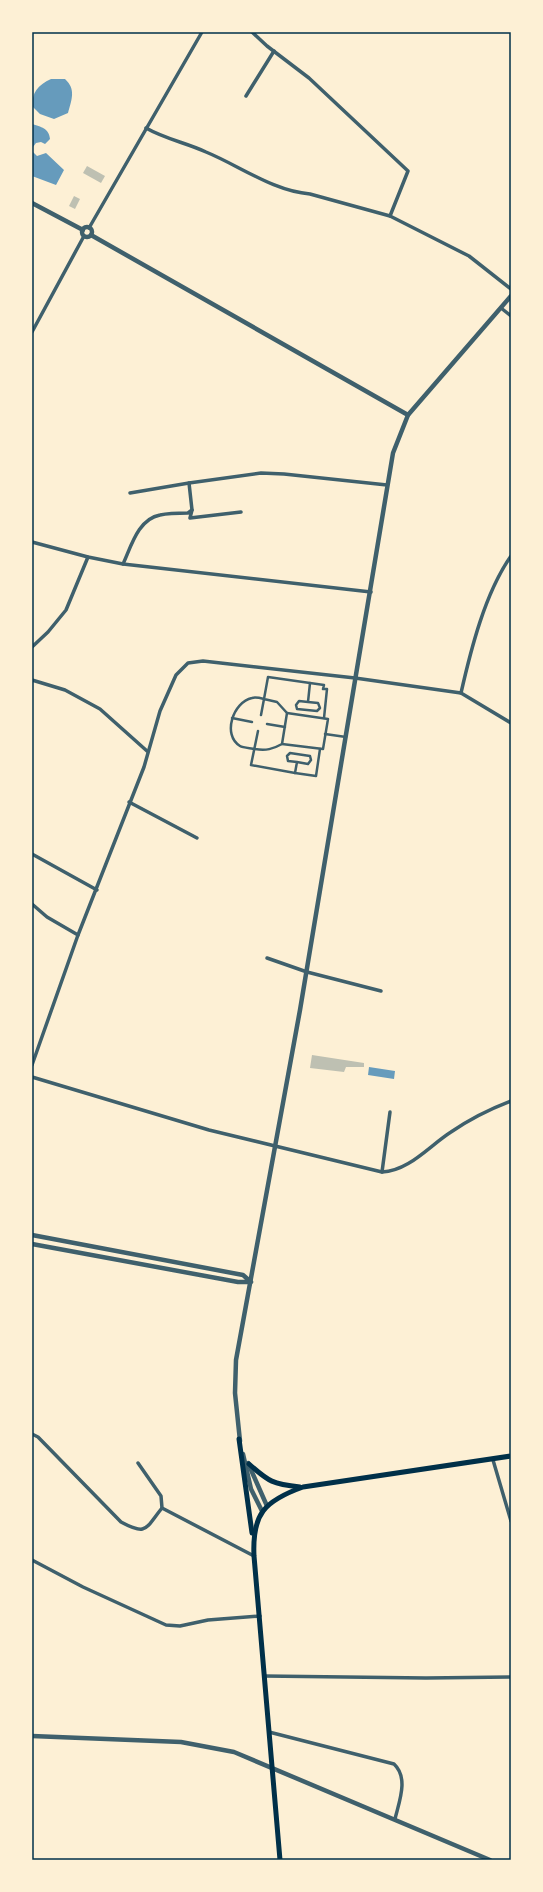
<svg xmlns="http://www.w3.org/2000/svg" width="543" height="1892" font-family="'DM Sans',sans-serif">
  <style>
    .water { fill: #669bbc }
    .building { fill: #bec0b2 }
    .lines { fill: none; stroke-linecap: round; stroke-linejoin: round }
    .pedestrian { stroke: #3f606c; stroke-width: 2.5 }
    .minor { stroke: #3f606c; stroke-width: 3.5 }
    .tertiary { stroke: #3f606c; stroke-width: 4.5 }
    .secondary { stroke: #003049; stroke-width: 5 }
    .neatline { fill: none; stroke: #003049; stroke-width: 1.5 }
  </style>
  <rect width="100%" height="100%" fill="#fdf0d5"/>
  <!-- water -->
  <g class="water">
    <path d="M51,79H65C76,89 72,99 68,113L54,119L40,114L33,107C31,93 38,85 51,79Z"/>
    <path d="M32,124C41,127 49,128 50,139L45,144L41,142L36,143L33,147V152L37,156L46,153L64,170L56,185L32,176Z"/>
    <path d="M369,1067L395,1071L394,1079L368,1075Z"/>
  </g>
  <!-- building -->
  <g class="building">
    <path d="M87,166L105,176L101,183L83,173Z"/>
    <path d="M74,196L80,199L75,209L69,206Z"/>
    <path d="M312,1055L364,1063V1067H346L344,1072L310,1068Z"/>
  </g>
  <g class="lines">
    <!-- pedestrian -->
    <g class="pedestrian">
      <path d="M308,702L299,701L296,705L297,709L317,711L320,708L318,703L308,702L310,683"/>
      <path d="M261,715L264,699C260,698 255,697 252,698C233,702 222,735 240,746C243,748 251,748 255,749C266,751 273,749 282,744L287,713L277,702L264,699L268,677L324,685L323,689H327L324,718"/>
      <path d="M232,718L252,722"/>
      <path d="M267,724L285,727"/>
      <path d="M258,731L251,765L295,773"/>
      <path d="M325,734L346,737"/>
      <path d="M282,744L323,749L328,719L287,713"/>
      <path d="M297,762L308,764L311,760L310,756L290,753L287,756L288,761L297,762L295,773L316,776L320,749"/>
    </g>
    <!-- minor -->
    <g class="minor">
      <path d="M252,32L267,46L309,78L408,171L390,216"/>
      <path d="M246,96L274,51"/>
      <path d="M146,128C165,139 187,143 206,152C240,166 273,191 310,194L390,216L469,256L511,289"/>
      <path d="M89,228L202,32"/>
      <path d="M501,308L511,316"/>
      <path d="M32,332L84,236"/>
      <path d="M189,483L192,510L190,518L241,512"/>
      <path d="M130,493L189,483L261,473L284,474L387,485"/>
      <path d="M32,542L88,557L123,564L371,592"/>
      <path d="M123,564C131,547 138,519 160,515C169,513 179,513 188,513L192,510"/>
      <path d="M32,647L48,632L66,610L88,557"/>
      <path d="M32,680L65,690L100,709L147,751"/>
      <path d="M461,693C471,649 485,593 511,556"/>
      <path d="M129,802L197,838"/>
      <path d="M32,854L97,890"/>
      <path d="M32,904L47,917L78,935"/>
      <path d="M267,958L307,972L381,991"/>
      <path d="M32,1065L78,935L144,767L160,711L176,675L188,663L203,661L355,678L461,693L511,723"/>
      <path d="M32,1077L209,1130L382,1172C409,1171 429,1146 451,1132C470,1119 490,1109 511,1101"/>
      <path d="M382,1172L390,1112"/>
      <path d="M32,1434L38,1437L121,1522C147,1536 145,1529 162,1508"/>
      <path d="M493,1460L511,1521"/>
      <path d="M138,1463L161,1496L162,1508L254,1556"/>
      <path d="M32,1560L83,1587L166,1625L180,1626L208,1620L260,1616"/>
      <path d="M264,1676L426,1678L511,1677"/>
      <path d="M269,1732L394,1764C409,1778 399,1802 395,1819"/>
    </g>
    <!-- tertiary -->
    <g class="tertiary">
      <path d="M32,203L83,230"/>
      <circle cx="87" cy="232" r="5"/>
      <path d="M91,235L408,415"/>
      <path d="M32,1235L243,1275L251,1282H238L32,1244"/>
      <path d="M240,1441L235,1393L236,1360L300,1010L393,453L408,415L511,296"/>
      <path d="M243,1454L251,1489L262,1511"/>
      <path d="M248,1463L267,1506"/>
      <path d="M32,1736L181,1742L234,1752L490,1860"/>
    </g>
    <!-- secondary -->
    <g class="secondary">
      <path d="M239,1439L252,1533"/>
      <path d="M249,1464C269,1482 273,1484 300,1487"/>
      <path d="M280,1860L254,1556C252,1514 264,1501 303,1487L511,1456"/>
    </g>
  </g>
  <!-- border -->
  <rect width="543" height="1892" fill="none" stroke="#fdf0d5" stroke-width="66"/>
  <rect x="33" y="33" width="477" height="1826" class="neatline"/>
</svg>
